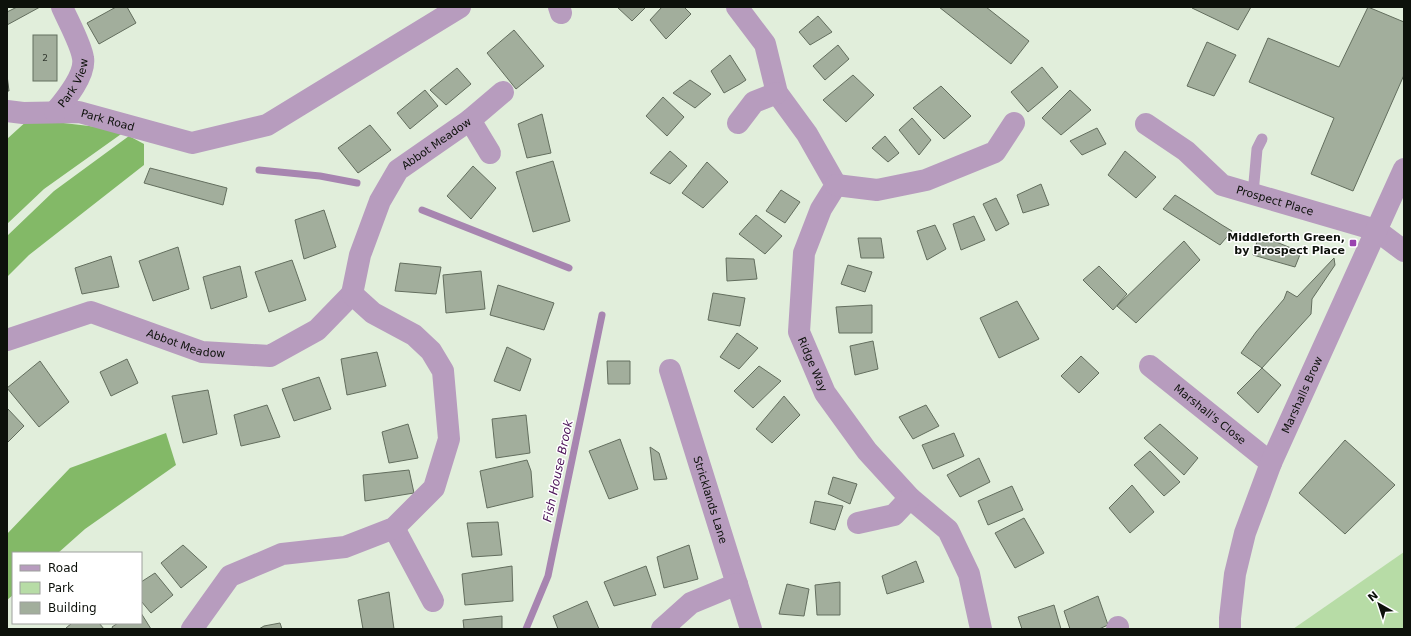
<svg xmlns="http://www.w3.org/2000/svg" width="1411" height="636" font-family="'DejaVu Sans',sans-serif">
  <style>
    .green { fill: #b7dca6 }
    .forest { fill: #83b967 }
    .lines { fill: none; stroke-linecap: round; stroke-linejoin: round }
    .stream { stroke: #a785b0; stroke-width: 7 }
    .building { fill: #a2ae9c; stroke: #636e5e }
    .service { stroke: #b79cbe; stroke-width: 11 }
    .minor { stroke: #b79cbe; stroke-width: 22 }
    .tertiary { stroke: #b79cbe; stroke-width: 22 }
    .poi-dot { fill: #9942af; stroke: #fff; stroke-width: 1.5 }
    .labels { text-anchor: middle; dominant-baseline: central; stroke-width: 3; stroke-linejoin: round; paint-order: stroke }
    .number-label { font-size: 9px; fill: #32382f }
    .street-label { font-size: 11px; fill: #0d110b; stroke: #fff }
    .poi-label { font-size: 11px; font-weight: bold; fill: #0d110b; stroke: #fff; text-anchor: end }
    .water-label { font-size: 12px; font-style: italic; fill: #4a1257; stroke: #fff }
  </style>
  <rect width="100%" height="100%" fill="#e1eedb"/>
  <!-- green -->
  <path class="green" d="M1404,552V629H1293Z"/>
  <!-- forest -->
  <g class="forest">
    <path d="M29,119L115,129L124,132L44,189L7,224V139Z"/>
    <path d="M129,136L144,144V165L29,255L7,277V236L54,191Z"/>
    <path d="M166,433L176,465L85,529L58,553H13V595L7,600V534L70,468Z"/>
  </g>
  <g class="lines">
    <!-- stream -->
    <g class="stream">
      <path d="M259,170L320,176L357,183"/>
      <path d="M422,210L569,268"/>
      <path d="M526,629L548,576L602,315"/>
    </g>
  </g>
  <!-- building -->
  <g class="building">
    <path d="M17,7H40L7,25V12Z"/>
    <path d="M116,7H127L136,23L99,44L87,23Z"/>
    <path d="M617,7H646L632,21Z"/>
    <path d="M662,7H684L691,14L666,39L650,20Z"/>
    <path d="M939,7H986L1029,41L1011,64Z"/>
    <path d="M1193,7H1251L1238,30L1192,8Z"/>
    <path d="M1368,7L1404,22V75L1353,191L1311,174L1334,118L1249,82L1268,38L1339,67Z"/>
    <path d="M818,16L832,32L810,45L799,32Z"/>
    <path d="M514,30L544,66L516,89L487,53Z"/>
    <rect x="33" y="35" width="24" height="46"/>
    <path d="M1207,42L1236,55L1214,96L1187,86Z"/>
    <path d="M838,45L849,59L825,80L813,66Z"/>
    <path d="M730,55L746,80L740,84L724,93L711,71Z"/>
    <path d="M1042,67L1058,87L1028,112L1011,92Z"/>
    <path d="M457,68L471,84L446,105L430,90Z"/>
    <path d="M7,75L9,91H7Z"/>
    <path d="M853,75L874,95L846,122L823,100Z"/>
    <path d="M690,80L711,94L695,108L673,93Z"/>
    <path d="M941,86L971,116L944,139L913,108Z"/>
    <path d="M425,90L438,106L410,129L397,113Z"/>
    <path d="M1070,90L1091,110L1061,135L1042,118Z"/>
    <path d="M663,97L684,117L667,136L646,116Z"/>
    <path d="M542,114L551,153L527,158L518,124Z"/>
    <path d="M912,118L931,140L919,155L899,130Z"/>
    <path d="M370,125L391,150L358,173L338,148Z"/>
    <path d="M1097,128L1106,144L1082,155L1070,141Z"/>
    <path d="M885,136L899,153L888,162L872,148Z"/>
    <path d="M670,151L687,166L670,184L650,173Z"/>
    <path d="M1125,151L1156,177L1136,198L1108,175Z"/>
    <path d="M553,161L570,221L533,232L516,172Z"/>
    <path d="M707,162L728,182L703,208L682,193Z"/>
    <path d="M473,166L496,188L471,219L447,196Z"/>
    <path d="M150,168L227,188L223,205L144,183Z"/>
    <path d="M1041,184L1049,205L1023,213L1017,195Z"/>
    <path d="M781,190L800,202L785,223L766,211Z"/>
    <path d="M1175,195L1222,225L1232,231L1220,245L1163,209Z"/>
    <path d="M996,198L1009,224L996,231L983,204Z"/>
    <path d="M324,210L336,247L304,259L295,220Z"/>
    <path d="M756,215L782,236L765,254L739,234Z"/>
    <path d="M974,216L985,240L961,250L953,224Z"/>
    <path d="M935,225L946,249L927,260L917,231Z"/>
    <path d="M1259,235L1301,252L1295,267L1253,255Z"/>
    <path d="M858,238H881L884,258H861Z"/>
    <path d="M1184,241L1200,260L1136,323L1117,306Z"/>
    <path d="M178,247L189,289L153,301L139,261Z"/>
    <path d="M111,256L119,287L82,294L75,268Z"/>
    <path d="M726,258L754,259L757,279L727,281Z"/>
    <path d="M1334,258L1335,265L1312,299L1311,314L1262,368L1241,353L1256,332L1284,299L1287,291L1297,297Z"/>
    <path d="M292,260L306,300L269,312L255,272Z"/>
    <path d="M400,263L441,267L436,294L395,291Z"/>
    <path d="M848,265L872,272L865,292L841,284Z"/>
    <path d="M240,266L247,297L211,309L203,277Z"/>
    <path d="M1099,266L1127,294L1113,310L1083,280Z"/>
    <path d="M481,271L485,309L446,313L443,275Z"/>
    <path d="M498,285L554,303L544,330L490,315Z"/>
    <path d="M713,293L745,298L740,326L708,320Z"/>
    <path d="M1017,301L1039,339L999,358L980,318Z"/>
    <path d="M872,305V333H839L836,307Z"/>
    <path d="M737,333L758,348L739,369L720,357Z"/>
    <path d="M873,341L878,369L855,375L850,346Z"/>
    <path d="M507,347L531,359L520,391L494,381Z"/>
    <path d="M377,352L386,386L347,395L341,359Z"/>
    <path d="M1081,356L1099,373L1079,393L1061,376Z"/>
    <path d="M127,359L138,383L111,396L100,372Z"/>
    <path d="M40,361L69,402L39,427L7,388Z"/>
    <path d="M607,361H630V384H608Z"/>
    <path d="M759,366L781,381L753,408L734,391Z"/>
    <path d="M1262,368L1281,385L1258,413L1237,393Z"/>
    <path d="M319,377L331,409L294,421L282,389Z"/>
    <path d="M208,390L217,434L183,443L172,396Z"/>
    <path d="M784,396L800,415L772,443L756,429Z"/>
    <path d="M267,405L280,437L241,446L234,415Z"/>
    <path d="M926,405L939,426L913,439L899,417Z"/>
    <path d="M7,408L24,426L7,443Z"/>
    <path d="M526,415L530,453L496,458L492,419Z"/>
    <path d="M408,424L418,458L389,463L382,432Z"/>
    <path d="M1160,424L1198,458L1184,475L1144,438Z"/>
    <path d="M954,433L964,456L933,469L922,445Z"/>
    <path d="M620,439L638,489L609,499L589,451Z"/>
    <path d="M1345,440L1395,485L1345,534L1299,493Z"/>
    <path d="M650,447L659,453L667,479L654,480Z"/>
    <path d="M1150,451L1180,482L1164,496L1134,465Z"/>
    <path d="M979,458L990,482L960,497L947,475Z"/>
    <path d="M527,460L531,471L533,497L487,508L480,471Z"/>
    <path d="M409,470L414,493L365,501L363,475Z"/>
    <path d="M833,477L857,484L850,504L828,494Z"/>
    <path d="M1132,485L1154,512L1130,533L1109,508Z"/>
    <path d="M1012,486L1023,510L988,525L978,501Z"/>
    <path d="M815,501L843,506L835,530L810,523Z"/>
    <path d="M1024,518L1044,553L1015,568L995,533Z"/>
    <path d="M498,522L502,555L472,557L467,523Z"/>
    <path d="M183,545L207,567L181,588L161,563Z"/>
    <path d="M689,545L698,579L664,588L657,557Z"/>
    <path d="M916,561L924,582L887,594L882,576Z"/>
    <path d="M512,566L513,601L465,605L462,574Z"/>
    <path d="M646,566L656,595L614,606L604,582Z"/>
    <path d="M155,573L173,595L151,613L141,601V582Z"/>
    <path d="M840,582V615H817L815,585Z"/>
    <path d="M787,584L809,589L804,616L779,614Z"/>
    <path d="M389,592L394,629H363L358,600Z"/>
    <path d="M1098,596L1108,625L1099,629H1070L1064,611Z"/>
    <path d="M587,601L599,629H558L553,616Z"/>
    <path d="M1054,605L1061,629H1022L1018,617Z"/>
    <path d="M141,613L151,629H113L112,627L118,623H141Z"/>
    <path d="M502,616V629H464L463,620Z"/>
    <path d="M72,623H99L104,629H67L66,628Z"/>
    <path d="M280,623L282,629H259L264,626Z"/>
  </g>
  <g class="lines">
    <!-- service -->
    <path class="service" d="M1253,194L1257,149L1262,139"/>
    <!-- minor -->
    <g class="minor">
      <path d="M559,7L561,13"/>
      <path id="s1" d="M737,7L765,44L777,93L807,134L836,185L821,209L804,253L799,332L825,393L867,451L910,498L948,530L969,574L981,629"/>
      <path id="s2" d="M7,111L23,113L79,112L192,143L267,125L460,7"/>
      <path id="s3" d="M55,112C65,100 86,75 83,58C81,44 68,21 62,7"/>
      <path d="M470,120L490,153"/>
      <path d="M738,123L754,102L777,93"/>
      <path id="s4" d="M1146,124L1186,151L1222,185L1376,230L1404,251"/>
      <path d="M836,185L877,190L926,180L995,152L1014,123"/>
      <path id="s5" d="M7,340L91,312L202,352L270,356L317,330L352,294"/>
      <path id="s6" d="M1150,366L1271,463"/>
      <path id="s7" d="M670,370L751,629"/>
      <path d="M858,523L894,515L910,498"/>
      <path d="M394,528L433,601"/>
      <path id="s8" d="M192,629L230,576L282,554L345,547L394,528L434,488L449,439L443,371L431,351L414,335L373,313L352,294L360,255L380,201L398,170L470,120L503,92"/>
      <path d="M662,629L691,603L737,584"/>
      <path d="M1117,629L1118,627"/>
    </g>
    <!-- tertiary -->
    <path class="tertiary" id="s9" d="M1230,629V618L1235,574L1245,533L1271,463L1404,169"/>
  </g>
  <!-- markers -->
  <rect class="poi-dot" x="1349" y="239" width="8" height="8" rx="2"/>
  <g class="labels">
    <!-- number labels -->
    <g class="number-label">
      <text x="45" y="58">2</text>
    </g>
    <!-- street labels -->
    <g class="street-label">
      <text stroke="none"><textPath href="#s3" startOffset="35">Park View</textPath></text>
      <text stroke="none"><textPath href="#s2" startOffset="102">Park Road</textPath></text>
      <text stroke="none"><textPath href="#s8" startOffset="715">Abbot Meadow</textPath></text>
      <text stroke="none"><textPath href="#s4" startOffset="153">Prospect Place</textPath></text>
      <text stroke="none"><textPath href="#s5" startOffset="189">Abbot Meadow</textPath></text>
      <text stroke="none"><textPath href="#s1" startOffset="396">Ridge Way</textPath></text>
      <text stroke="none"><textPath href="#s9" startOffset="247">Marshalls Brow</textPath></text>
      <text stroke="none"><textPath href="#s6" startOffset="77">Marshall's Close</textPath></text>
      <text stroke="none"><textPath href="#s7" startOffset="136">Stricklands Lane</textPath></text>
    </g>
    <!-- poi labels -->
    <g class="poi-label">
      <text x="1345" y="237">Middleforth Green,<tspan x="1345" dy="13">by Prospect Place</tspan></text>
    </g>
    <!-- water labels -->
    <g class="water-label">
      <text transform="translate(558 471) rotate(-78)">Fish House Brook</text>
    </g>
  </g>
  <!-- border -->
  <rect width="1411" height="636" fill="none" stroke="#0d110b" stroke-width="16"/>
  <!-- legend -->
  <rect x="12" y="552" width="130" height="72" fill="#ffffff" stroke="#9ea09d"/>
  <rect x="20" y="565" width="20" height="6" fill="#b79cbe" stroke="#9ea09d"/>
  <text x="48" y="572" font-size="12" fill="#0d110b">Road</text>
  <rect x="20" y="582" width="20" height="12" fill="#b7dca6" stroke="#9ea09d"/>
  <text x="48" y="592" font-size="12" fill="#0d110b">Park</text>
  <rect x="20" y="602" width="20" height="12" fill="#a2ae9c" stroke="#9ea09d"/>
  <text x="48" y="612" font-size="12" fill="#0d110b">Building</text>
  <!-- north arrow -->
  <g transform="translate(1379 604) rotate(321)" stroke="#ffffff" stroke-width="3" paint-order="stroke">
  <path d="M0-3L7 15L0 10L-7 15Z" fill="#0d110b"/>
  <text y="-6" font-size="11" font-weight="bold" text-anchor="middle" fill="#0d110b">N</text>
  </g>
</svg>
